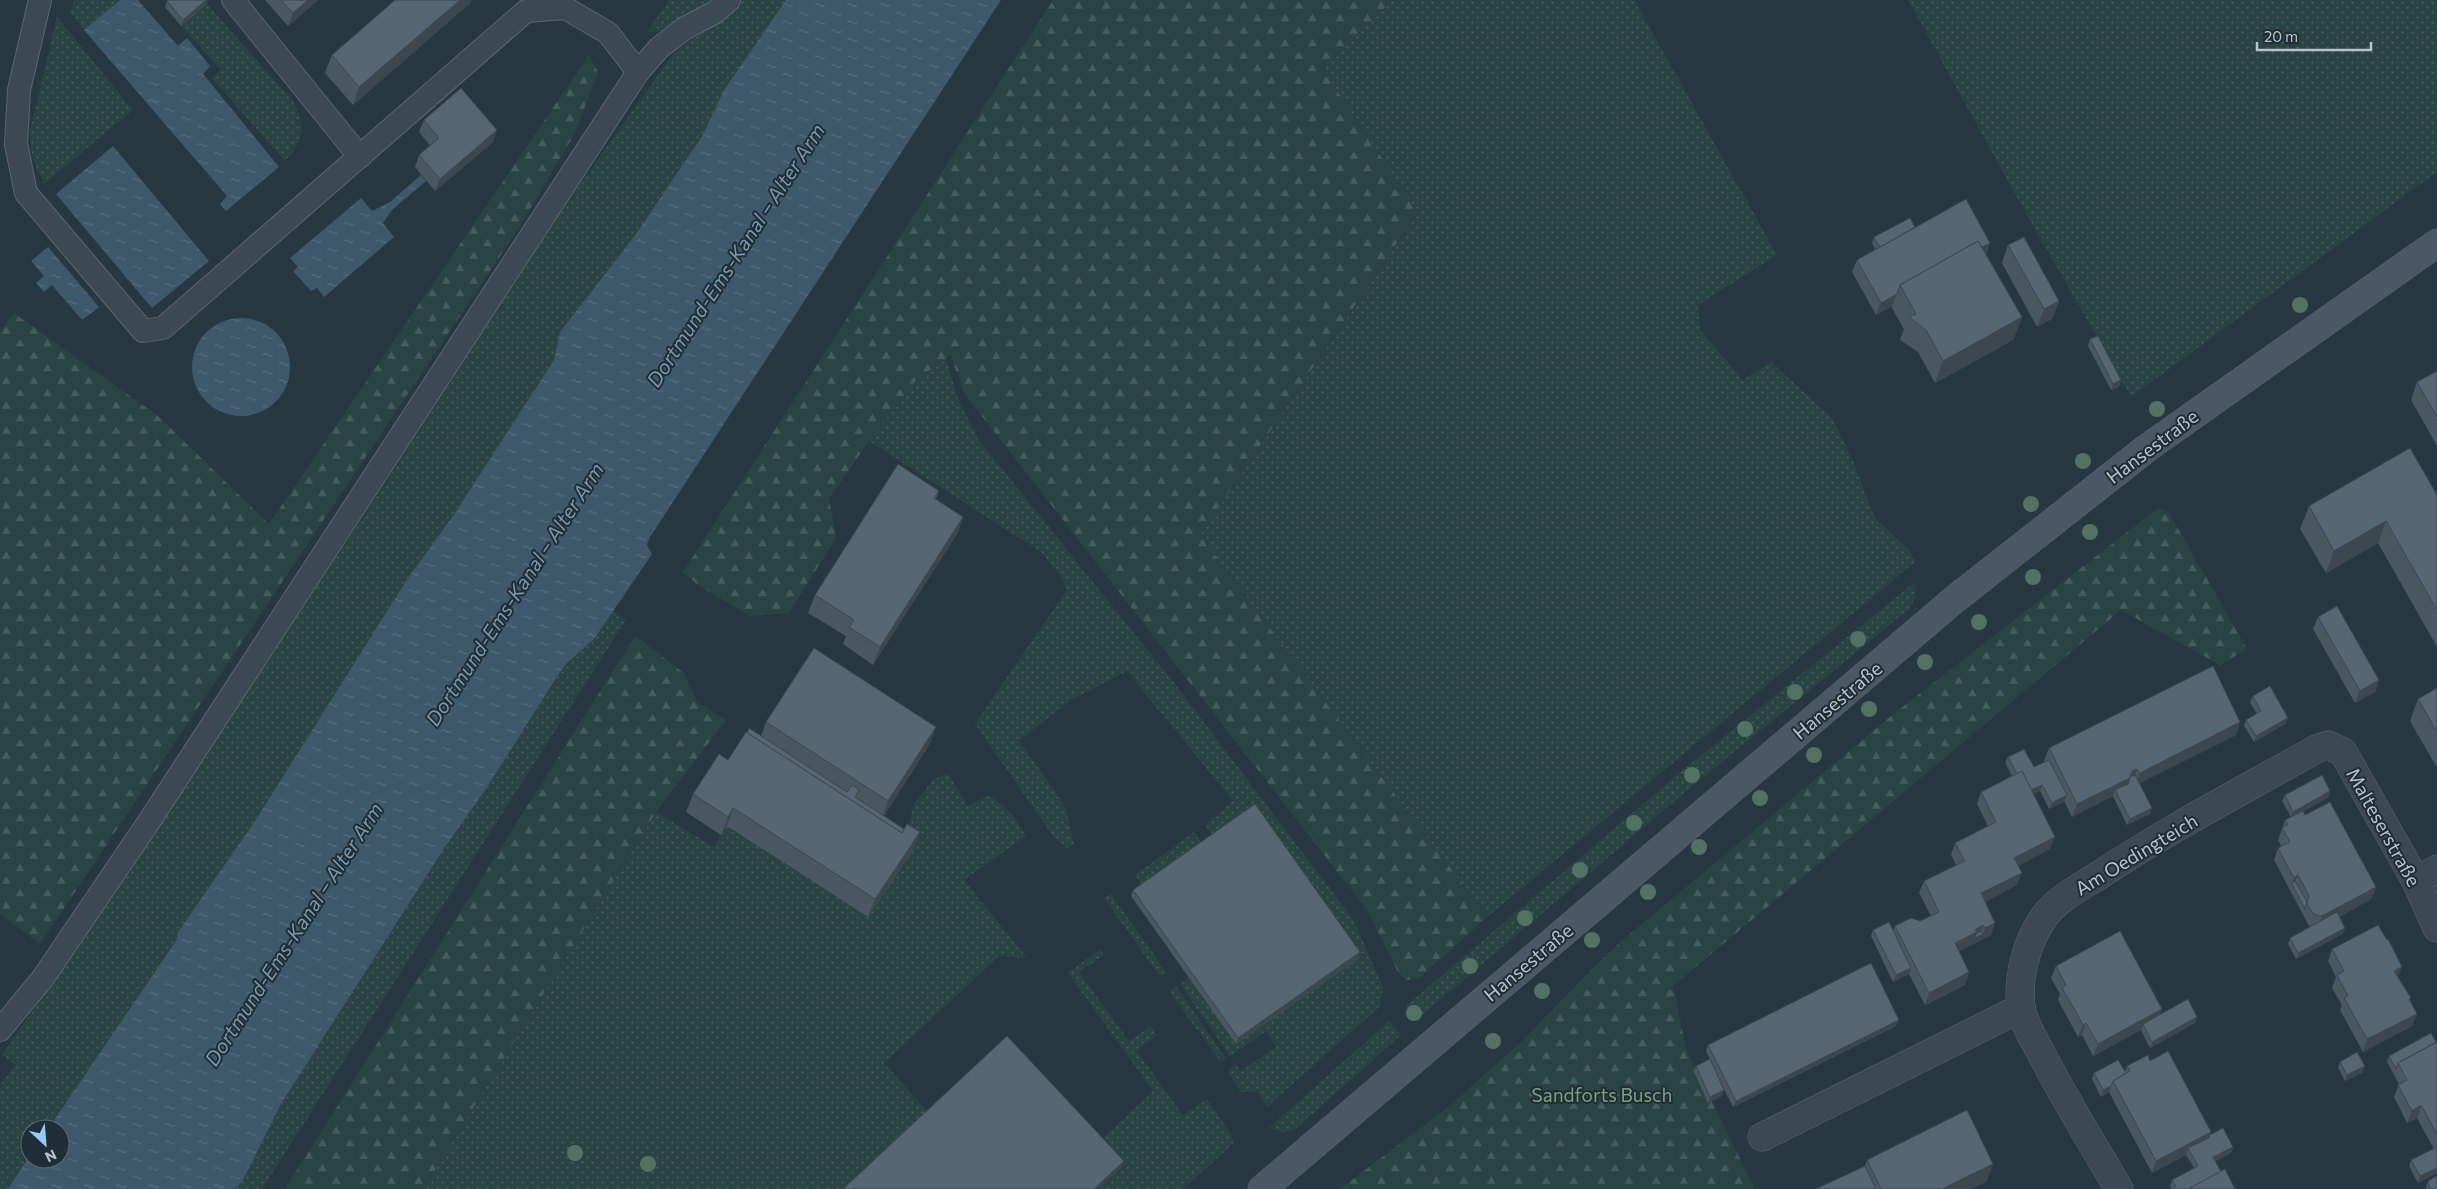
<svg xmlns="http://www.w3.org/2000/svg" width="2437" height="1189" font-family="Commissioner,sans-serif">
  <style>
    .grass { fill: url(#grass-dots) }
    .forest { fill: url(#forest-firs) }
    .water { fill: url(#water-ripples) }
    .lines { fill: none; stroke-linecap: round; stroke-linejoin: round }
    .service-casing { stroke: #5a6770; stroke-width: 24 }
    .minor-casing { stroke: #5a6770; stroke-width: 29 }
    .secondary-casing { stroke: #5a6770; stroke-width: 29 }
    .service { stroke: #3c4953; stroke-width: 22 }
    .minor { stroke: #3c4953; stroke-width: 28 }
    .secondary { stroke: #4a5965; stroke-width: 28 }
    .tree { fill: #547262 }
    .wall { fill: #4a5862 }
    .shaded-wall { fill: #3c4750 }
    .building { fill: #566672; stroke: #3c4750 }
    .labels { text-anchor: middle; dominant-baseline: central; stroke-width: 4; stroke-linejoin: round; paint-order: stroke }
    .street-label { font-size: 19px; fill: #b9c4cc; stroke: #202e38 }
    .park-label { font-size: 19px; fill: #78a27b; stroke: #202e38 }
    .water-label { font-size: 20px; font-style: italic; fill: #7a99ae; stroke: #202e38 }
  </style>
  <defs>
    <pattern id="grass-dots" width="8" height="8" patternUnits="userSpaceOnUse" patternTransform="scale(1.25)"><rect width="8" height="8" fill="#2a4443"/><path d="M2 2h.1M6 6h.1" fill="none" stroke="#475d5d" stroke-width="1.8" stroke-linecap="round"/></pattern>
    <pattern id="forest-firs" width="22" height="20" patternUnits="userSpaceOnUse" patternTransform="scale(1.25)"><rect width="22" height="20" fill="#2a4443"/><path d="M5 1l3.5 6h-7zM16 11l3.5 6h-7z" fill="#475d5d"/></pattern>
    <pattern id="water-ripples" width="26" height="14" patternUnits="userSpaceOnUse" patternTransform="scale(1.25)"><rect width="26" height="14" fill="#3e596b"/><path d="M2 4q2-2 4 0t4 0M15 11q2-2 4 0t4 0" fill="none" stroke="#586f7f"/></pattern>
  </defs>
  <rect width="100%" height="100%" fill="#283843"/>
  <!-- grass -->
  <g class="grass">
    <path d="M74,0H120L84,30L70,12Z"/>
    <path d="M669,0H786L724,90L703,135L636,234L560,332L554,360L453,516L408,578L255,821L178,932L176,941L48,1129H30V1155L8,1189H0V1085L16,1065L2,1055L67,961L366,513L571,197L673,54L707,27L647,32Z"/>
    <path d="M1392,0H1634L1777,255L1698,305L1700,330L1743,380L1771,362L1832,418L1854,463L1874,517L1910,551L1915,562L1487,917L1200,535L1418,213L1323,70Z"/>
    <path d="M1908,0H2437V172L2131,397L2010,185Z"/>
    <path d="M207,4L294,102C306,129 304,140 285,161L212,78L221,70L181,26Z"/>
    <path d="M57,17L133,110L44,184C35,165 29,152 30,131Z"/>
    <path d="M946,359L957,396L978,439L1175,684L1353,919L1383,987L1380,1006L1267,1107L1257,1092H1241L1228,1072L1235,1064L1241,1071L1276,1047L1266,1031L1230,1056L1180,984L1189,978L1236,1044L1357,958L1214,837L1205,825L1233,801L1127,671L1069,701L1019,741L1053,788L1066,809L1074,845L1066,848L1053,836L975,724L1067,590L1061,576L1041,552L869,441L917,379Z"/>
    <path d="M1915,582L1916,597L1909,609L1690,788L1420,1017L1406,1006L1677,775Z"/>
    <path d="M612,611L626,620L262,1189H234L242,1182L281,1104L443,850L484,792L560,672L566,664L594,639Z"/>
    <path d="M948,774L968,806L990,795L1012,814L1026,836L964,880L1027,958L999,956L884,1063L929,1113L848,1189H423L656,812L714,847L727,826L868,917L908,829L914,804L934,779Z"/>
    <path d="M1194,832L1203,845L1144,887L1135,875Z"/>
    <path d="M1111,894L1167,973L1163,976L1158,974L1104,898Z"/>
    <path d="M1100,949L1104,955L1079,972L1129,1041L1151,1026L1157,1035L1136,1050L1183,1115L1207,1099L1232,1136L1233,1144L1183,1189H1098L1121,1168L1098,1143L1153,1091L1068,973Z"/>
    <path d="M1176,986L1227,1060L1220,1061L1171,994L1172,989Z"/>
    <path d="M1389,1021L1401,1035L1294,1130L1282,1132L1269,1128Z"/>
  </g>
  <!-- forest -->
  <g class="forest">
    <path d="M1053,0H1392L1323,70L1418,212L1200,535L1487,917L1418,979L1407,980L1398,972L1367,910L964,393L950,354L946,359L917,379L869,441L829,499L836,538L789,613L750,616L698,585L683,572Z"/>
    <path d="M589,55L598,72L575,133L520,226L40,944L0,914V332L14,313L158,416L269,524Z"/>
    <path d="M2158,508L2168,511L2247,649L2220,665L2121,610L1673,986L1686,1049L1755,1189H1340L1448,1107L1520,1043L1596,965L1625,938L1891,716Z"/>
    <path d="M635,636L684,673L697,702L726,720L656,812L423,1189H285Z"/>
  </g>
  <!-- water -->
  <g class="water">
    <path d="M120,0H138L178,46L187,38L210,66L203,74L279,167L226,211L220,204L227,196L84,30Z"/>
    <path d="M786,0H1001L650,537L647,545L652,554L594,639L566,664L560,672L484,792L443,850L281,1104L242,1182L234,1189H8L30,1155V1159H60V1129H48L176,941L178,932L255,821L408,578L453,516L554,360L560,332L636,234L703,135L724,90Z"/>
    <path d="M113,146L209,261L152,308L56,194Z"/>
    <path d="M421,175L426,181L392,210L383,223L394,237L324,297L317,288L311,291L293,271L298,267L290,258L361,198L372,211L390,202Z"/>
    <path d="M48,247L99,307L82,320L52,285L44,292L36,283L44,276L31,261Z"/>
    <circle cx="241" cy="367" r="49"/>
  </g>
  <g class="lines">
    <!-- service casing -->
    <g class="service-casing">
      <g id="service">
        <path d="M40,0L19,90L16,144L26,193L143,331L163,328L526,11L565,8L608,33L638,72"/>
        <path d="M233,0L360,157"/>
        <path d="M0,1030L43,978L150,820L638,72L659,48L685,28L714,13L729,0"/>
      </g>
    </g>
    <!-- minor casing -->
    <g class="minor-casing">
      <g id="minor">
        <path d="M2416,881L2437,869"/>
        <path d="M1762,1137L2021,1008"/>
        <path d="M2119,1189C2092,1143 2064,1098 2040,1051C2033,1038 2023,1022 2021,1007C2017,977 2027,941 2044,917C2058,898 2081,887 2101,874C2170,828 2244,790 2316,749L2328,745L2343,752L2416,881L2437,928"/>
      </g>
    </g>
    <!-- secondary casing -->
    <g class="secondary-casing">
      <path id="secondary" d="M1262,1189L1955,599L2147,448L2437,243"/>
    </g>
    <!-- service -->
    <use href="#service" class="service"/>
    <!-- minor -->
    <use href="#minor" class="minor"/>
    <!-- secondary -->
    <use href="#secondary" class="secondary"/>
  </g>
  <!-- trees -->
  <g class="tree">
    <circle cx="2300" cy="305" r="8"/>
    <circle cx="2157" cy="409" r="8"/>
    <circle cx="2083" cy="461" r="8"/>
    <circle cx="2031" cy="504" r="8"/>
    <circle cx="2090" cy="532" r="8"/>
    <circle cx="2033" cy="577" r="8"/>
    <circle cx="1979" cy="622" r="8"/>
    <circle cx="1858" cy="639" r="8"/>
    <circle cx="1925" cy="662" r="8"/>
    <circle cx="1795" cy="692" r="8"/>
    <circle cx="1869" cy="709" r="8"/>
    <circle cx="1745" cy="729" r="8"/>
    <circle cx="1814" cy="755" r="8"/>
    <circle cx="1692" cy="775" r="8"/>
    <circle cx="1760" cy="798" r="8"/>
    <circle cx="1634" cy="823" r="8"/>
    <circle cx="1699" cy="847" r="8"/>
    <circle cx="1580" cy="870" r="8"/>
    <circle cx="1648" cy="892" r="8"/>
    <circle cx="1525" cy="918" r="8"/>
    <circle cx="1592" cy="940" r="8"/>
    <circle cx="1470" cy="966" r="8"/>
    <circle cx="1542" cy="991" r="8"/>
    <circle cx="1414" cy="1013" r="8"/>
    <circle cx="1493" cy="1041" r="8"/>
    <circle cx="575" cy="1153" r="8"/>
    <circle cx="648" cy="1164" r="8"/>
  </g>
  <!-- wall -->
  <g class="wall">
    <path d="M265,0H318L288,26Z"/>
    <path d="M395,0H471L470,3L353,105L325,73L332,55Z"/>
    <path d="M167,1L207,4L181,26L165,7Z"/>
    <path d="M424,120L493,142L435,191L415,167L419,155L430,145L419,132Z"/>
    <path d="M1915,227L1990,243L1986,254L2022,317L2013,340L1935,383L1918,352L1900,340L1904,329L1892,308V306L1876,315L1852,272L1857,260L1875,249L1872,243L1874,237Z"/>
    <path d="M2008,245L2059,301L2052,319L2037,327L2002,263Z"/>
    <path d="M2090,339L2121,380L2119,387L2111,390L2088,346Z"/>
    <path d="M2437,371V446L2411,400L2417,382Z"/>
    <path d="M939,491L936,499L963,517L957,534L873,665L843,644L846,636L808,613L815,595Z"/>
    <path d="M2437,495V647L2378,543L2326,573L2300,529L2309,506Z"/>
    <path d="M2318,617L2379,680L2375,692L2355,703L2313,629Z"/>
    <path d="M2437,688V766H2436L2410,721L2418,699Z"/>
    <path d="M2253,696L2288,718L2285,724L2254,742L2244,726L2246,720L2257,714L2250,702Z"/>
    <path d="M766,722L936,727L929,745L884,816L913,850L868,917L727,826L721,835L686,812L693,794L728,760L761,736Z"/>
    <path d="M2236,735L2140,783L2150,814L2127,825L2113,796L2072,817L2064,801L2049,809L2040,791L2033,794L2050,849L2018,866L2017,885L1985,902L1991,935L1959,951L1969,972L1965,985L1925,1005L1909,974L1893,982L1871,936L1873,930L1893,931L1895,926L1920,921L1931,916L1919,893L1924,881L1956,865L1951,855L1955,843L1988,826L1977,804L1981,792L2012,776L2005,763L2008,757L2034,767L2045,762L2044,761L2049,748Z"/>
    <path d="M2285,795L2328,798L2303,811L2305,815L2376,887L2371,899L2339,917L2345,928L2342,934L2296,959L2288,944L2290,938L2311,927L2309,926L2274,860L2278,848L2281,846L2278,840L2285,820L2291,817L2282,801Z"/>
    <path d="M1133,890L1358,959L1236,1044L1131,896Z"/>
    <path d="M2332,949L2398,977L2417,1014L2412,1026L2363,1052L2340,1010L2342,1005L2332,988L2336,977L2328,961Z"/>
    <path d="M2056,966L2160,1015L2197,1017L2195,1023L2150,1048L2141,1030L2093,1056L2082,1035L2078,1037L2058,1000L2060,994L2051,978Z"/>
    <path d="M1896,1026L1733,1107L1719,1079L1722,1096L1708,1103L1694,1072L1696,1066L1710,1060L1706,1051L1708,1045Z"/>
    <path d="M2437,1042V1173L2418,1183L2409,1166L2411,1160L2434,1149L2417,1118L2407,1123L2394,1097L2399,1084L2387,1062L2389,1056Z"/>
    <path d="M2150,1061L2211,1132L2210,1135L2233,1147L2231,1153L2215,1161L2221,1172L2235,1189H2172L2170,1186L2172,1180L2194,1168L2186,1155L2152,1173L2109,1092L2101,1097L2092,1079L2094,1073L2125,1072L2127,1066Z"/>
    <path d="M2340,1062L2363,1072L2345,1081L2338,1068Z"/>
    <path d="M1867,1160L1987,1181L1971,1189H1816L1865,1166Z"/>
    <path d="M2428,1181L2437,1189H2426V1187Z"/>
  </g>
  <!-- shaded-wall -->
  <g class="shaded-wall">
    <path d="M206,0H208L207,4L181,26L183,20Z"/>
    <path d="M308,0H318L288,26L293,13Z"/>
    <path d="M460,0H471L470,3L353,105L359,87Z"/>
    <path d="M497,130L493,142L435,191L440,179Z"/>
    <path d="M1990,243L1985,255L1903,290Z"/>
    <path d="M1897,294L1892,306L1876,315L1881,303Z"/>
    <path d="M2059,301L2052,319L2037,327L2044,309Z"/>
    <path d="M2022,317L2013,340L1935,383L1943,361Z"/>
    <path d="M2121,380L2119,387L2111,390L2113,384Z"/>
    <path d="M963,517L957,534L873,665L880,647Z"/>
    <path d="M2386,521L2378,543L2326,573L2334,551Z"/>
    <path d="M2379,680L2375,692L2355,703L2360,691Z"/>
    <path d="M2288,718L2285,724L2254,742L2256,736Z"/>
    <path d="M2240,722L2236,735L2135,785L2140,773Z"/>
    <path d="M936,727L929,745L882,819L888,801Z"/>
    <path d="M2137,769L2133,781L2126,790H2115L2113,796L2072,817L2077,804Z"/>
    <path d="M2042,785L2040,791L2025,798L2027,792Z"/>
    <path d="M2330,791L2328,798L2291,818L2293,812Z"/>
    <path d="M2067,795L2064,802L2049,809L2052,803Z"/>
    <path d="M733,808L727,826L721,835L728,817Z"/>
    <path d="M2152,808L2150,814L2127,825L2130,819Z"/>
    <path d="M920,832L913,850L868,917L875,899Z"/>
    <path d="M2055,837L2050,849L2010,870L2014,858Z"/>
    <path d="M2022,873L2017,885L1977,906L1981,893Z"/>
    <path d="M2298,875L2293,887L2292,884L2294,878Z"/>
    <path d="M2376,887L2371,899L2317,929L2322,916Z"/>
    <path d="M1995,923L1991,935L1950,955L1955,943L1975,930L1983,925L1980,936L1983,934L1985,928Z"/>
    <path d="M2345,928L2342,934L2296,959L2298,953Z"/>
    <path d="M1360,952L1358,959L1236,1044L1238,1038Z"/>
    <path d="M2402,967L2397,979L2394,971Z"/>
    <path d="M1911,968L1909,974L1893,982L1896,975Z"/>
    <path d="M1969,972L1965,985L1925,1005L1929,993Z"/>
    <path d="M2162,1009L2157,1021L2143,1024L2141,1030L2093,1056L2098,1044Z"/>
    <path d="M2417,1014L2412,1026L2363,1052L2367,1039Z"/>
    <path d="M2197,1017L2195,1023L2150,1048L2152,1042Z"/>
    <path d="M1899,1020L1896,1026L1733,1107L1736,1101Z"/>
    <path d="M2086,1023L2082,1035L2078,1037L2083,1025Z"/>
    <path d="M2365,1066L2363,1072L2345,1081L2347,1075Z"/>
    <path d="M2111,1086L2109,1092L2101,1097L2103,1090Z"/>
    <path d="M1724,1090L1722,1096L1708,1103L1710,1097Z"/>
    <path d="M2421,1105L2417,1118L2407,1123L2412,1111Z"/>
    <path d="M2211,1132L2207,1145L2188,1148L2186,1155L2152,1173L2156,1161Z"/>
    <path d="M2233,1147L2231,1153L2211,1164L2213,1157Z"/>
    <path d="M1124,1161L1121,1168L1098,1189H1094Z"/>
    <path d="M1993,1164L1987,1181L1971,1189H1942Z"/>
    <path d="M2437,1168V1173L2418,1183L2420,1176Z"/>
  </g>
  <!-- building -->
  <g class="building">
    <path d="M168,0H206L183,20L167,1Z"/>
    <path d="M281,0H308L293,13Z"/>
    <path d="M395,0H460L359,87L332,55Z"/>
    <path d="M461,88L497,130L440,179L419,155L439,138L424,120Z"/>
    <path d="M1966,199L1990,243L1982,247L1978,241L1900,285L1897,294L1881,303L1857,260Z"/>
    <path d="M1910,218L1915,227L1880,247L1874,237Z"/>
    <path d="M2024,237L2059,301L2044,309L2008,245Z"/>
    <path d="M1978,241L2022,317L1943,361L1926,330L1909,317L1916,314L1900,285Z"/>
    <path d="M2098,336L2121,380L2113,384L2090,339Z"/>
    <path d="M2437,371V417L2417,382Z"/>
    <path d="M2410,448L2437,495V610L2386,521L2334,551L2309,506Z"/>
    <path d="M898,464L939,491L934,498L963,517L880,647L849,627L854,620L815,595Z"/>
    <path d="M2337,606L2379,680L2360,691L2318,617Z"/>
    <path d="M814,648L936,727L888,801L766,722Z"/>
    <path d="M2213,666L2240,722L2140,773L2137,769L2132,771L2130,778L2077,804L2049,748Z"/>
    <path d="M2270,686L2288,718L2256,736L2246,720L2261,711L2253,696Z"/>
    <path d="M2437,688V732L2418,699Z"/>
    <path d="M749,728L847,792L852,785L859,790L855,797L904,829L902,833L747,733Z"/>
    <path d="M746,732L902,833L907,824L920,832L875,899L733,808L728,817L693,794L719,754L728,760Z"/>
    <path d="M2024,749L2034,767L2049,760L2067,795L2052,803L2042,785L2031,790L2022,771L2017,774L2008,757Z"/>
    <path d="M2022,771L2055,837L2014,858L2022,873L1981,893L1995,923L1985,928L1983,925L1975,930L1977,932L1955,943L1969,972L1929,993L1895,926L1911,918L1920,921L1939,912L1924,881L1965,861L1955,843L1996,822L1981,792Z"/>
    <path d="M2135,775L2152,808L2130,819L2115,790L2128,784L2130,777Z"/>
    <path d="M2322,775L2330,791L2293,812L2285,795Z"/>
    <path d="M2330,802L2376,887L2322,916L2313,914L2307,903L2309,896L2298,875L2294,878L2278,848L2290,842L2282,828L2288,824L2285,820L2303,811L2305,815Z"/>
    <path d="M1255,804L1360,952L1238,1038L1133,890Z"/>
    <path d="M2295,881L2307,902L2305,909L2292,884Z"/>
    <path d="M2337,912L2345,928L2298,953L2290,938Z"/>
    <path d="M1889,922L1911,968L1896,975L1873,930Z"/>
    <path d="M2378,925L2387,940L2388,939L2402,967L2394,971L2411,998L2409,999L2417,1014L2367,1039L2344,998L2348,996L2337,975L2344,971L2332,949Z"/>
    <path d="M1981,931L1983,934L1975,938L1976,934Z"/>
    <path d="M2120,931L2162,1009L2098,1044L2086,1023L2083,1025L2072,1005L2062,988L2066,985L2056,966Z"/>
    <path d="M1871,963L1899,1020L1736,1101L1708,1045Z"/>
    <path d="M2188,999L2197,1017L2152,1042L2143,1024Z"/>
    <path d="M2431,1033L2436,1042L2398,1063L2396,1069L2389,1056Z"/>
    <path d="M1007,1036L1124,1161L1094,1189H843Z"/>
    <path d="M2437,1042V1134L2421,1105L2412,1111L2398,1085L2407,1080L2398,1063Z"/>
    <path d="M2168,1051L2211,1132L2156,1161L2113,1081L2130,1071L2127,1066L2148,1055L2150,1061Z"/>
    <path d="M2357,1052L2365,1066L2347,1075L2340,1062Z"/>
    <path d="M1710,1059L1724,1090L1710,1097L1696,1066Z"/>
    <path d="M2118,1060L2126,1073L2113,1081L2111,1086L2103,1090L2094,1073Z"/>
    <path d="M1967,1110L1993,1164L1942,1189H1881L1867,1160Z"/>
    <path d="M2223,1128L2233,1147L2213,1157L2221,1172L2188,1189H2177L2172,1180L2198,1166L2188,1148L2209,1138L2210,1135Z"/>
    <path d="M2437,1147V1168L2420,1176L2411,1160Z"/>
    <path d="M1865,1166L1876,1189H1816Z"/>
    <path d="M2225,1169L2235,1189H2188Z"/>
    <path d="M2437,1176V1189H2430L2428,1181Z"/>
  </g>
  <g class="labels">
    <!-- street labels -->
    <g class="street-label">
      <text transform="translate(2152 446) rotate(-37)">Hansestraße</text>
      <text transform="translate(1837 700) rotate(-40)">Hansestraße</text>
      <text transform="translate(2384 827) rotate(61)">Malteserstraße</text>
      <text transform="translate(2136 854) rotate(-31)">Am Oedingteich</text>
      <text transform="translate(1528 962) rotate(-40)">Hansestraße</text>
    </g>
    <!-- park labels -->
    <g class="park-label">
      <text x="1602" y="1094">Sandforts Busch</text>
    </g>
    <!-- water labels -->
    <g class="water-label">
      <text transform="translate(735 255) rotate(-57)">Dortmund-Ems-Kanal – Alter Arm</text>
      <text transform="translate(514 594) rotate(-57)">Dortmund-Ems-Kanal – Alter Arm</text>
      <text transform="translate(293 934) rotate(-57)">Dortmund-Ems-Kanal – Alter Arm</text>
    </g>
  </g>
  <!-- north arrow -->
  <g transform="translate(45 1144) rotate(154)"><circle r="24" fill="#202e38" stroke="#5d6a73"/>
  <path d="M0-4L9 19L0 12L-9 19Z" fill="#94caf7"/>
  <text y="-8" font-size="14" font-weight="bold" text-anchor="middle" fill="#b9c4cc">N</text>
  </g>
  <!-- scale -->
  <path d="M2257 42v8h114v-8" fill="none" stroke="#b9c4cc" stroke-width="2.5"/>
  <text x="2264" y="42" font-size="15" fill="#b9c4cc" stroke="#202e38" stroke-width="4" paint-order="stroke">20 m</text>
</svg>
